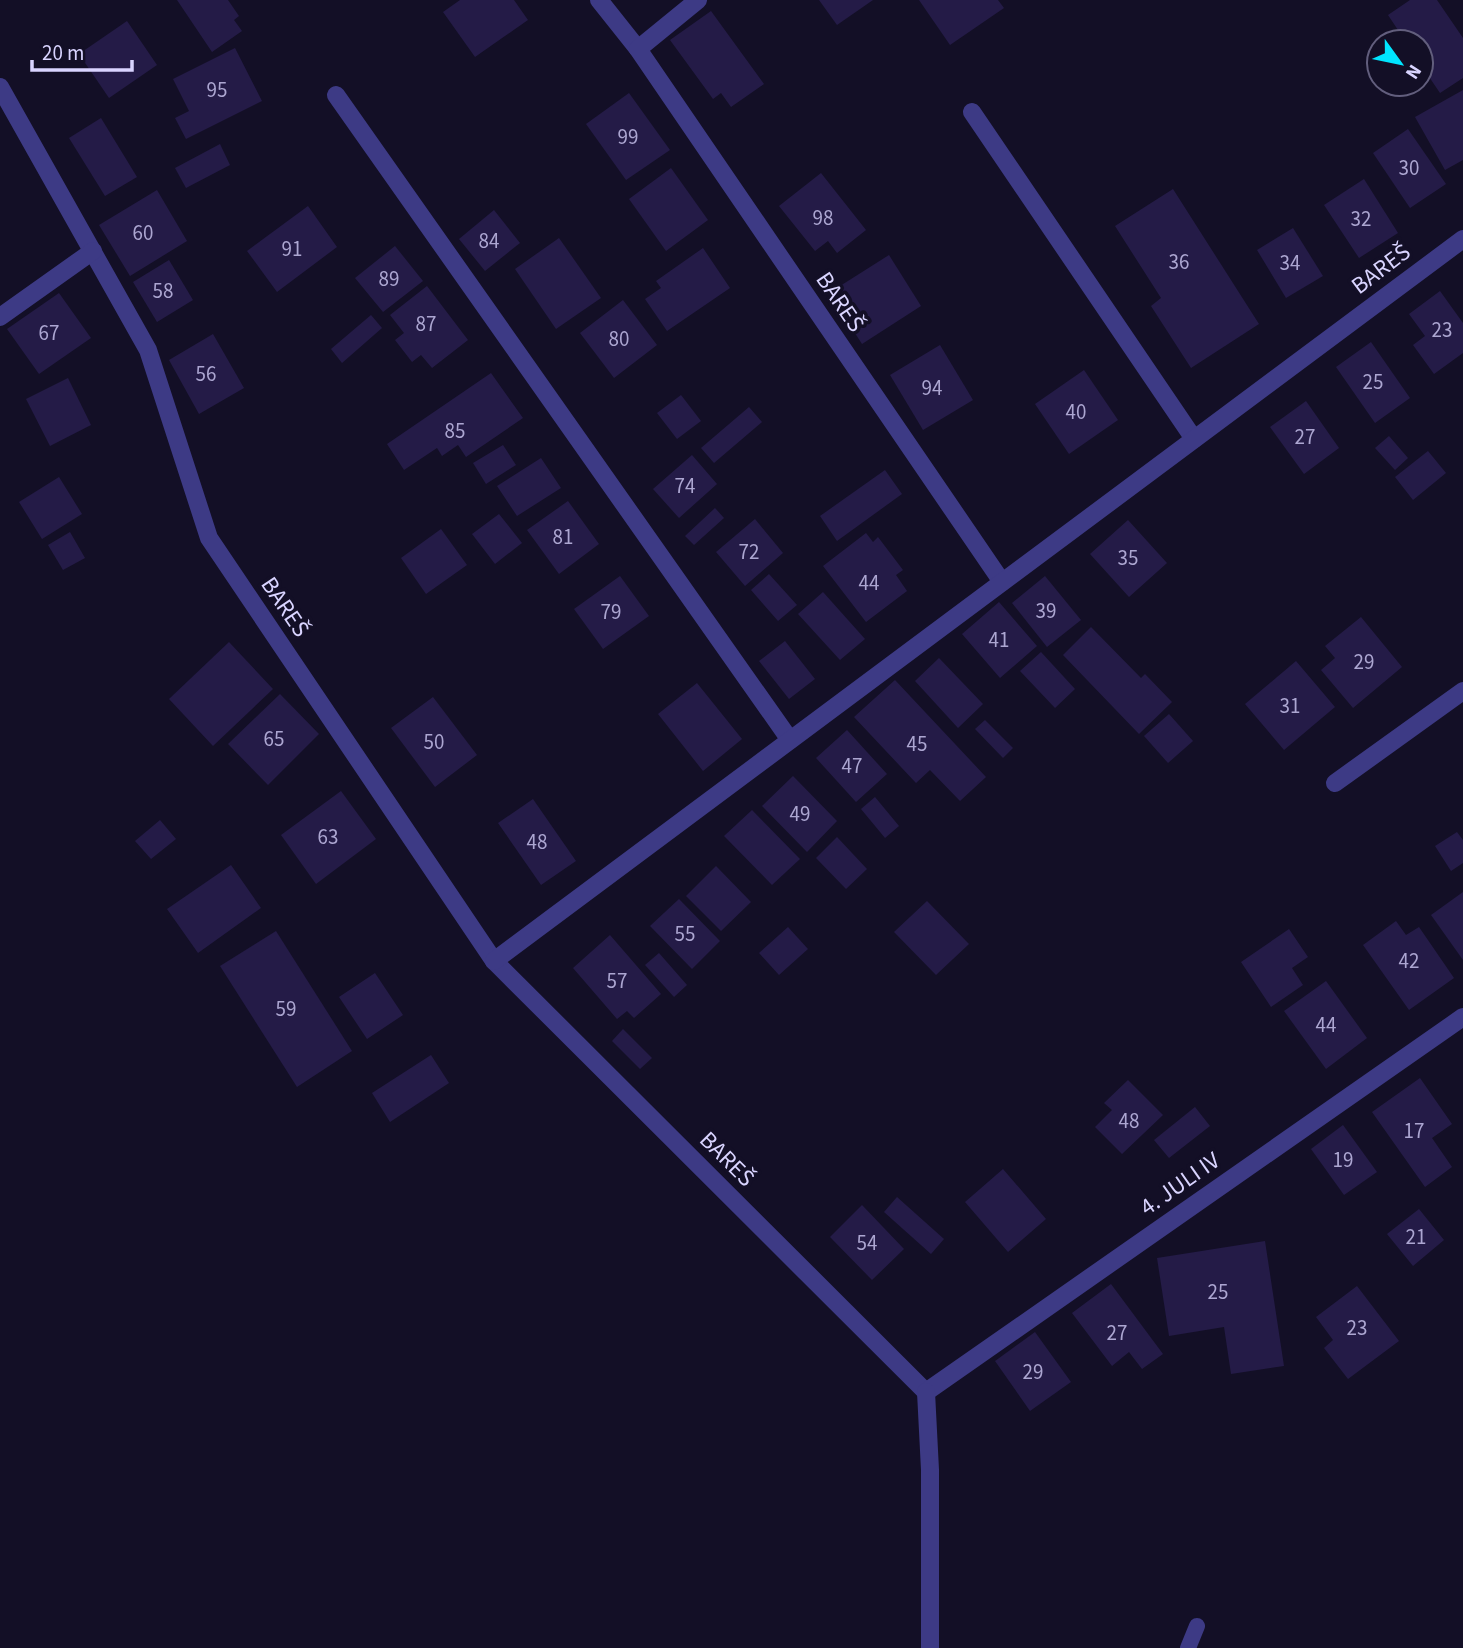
<svg xmlns="http://www.w3.org/2000/svg" width="1463" height="1648" font-family="'Source Sans 3',sans-serif">
  <style>
    .building { fill: #241b47 }
    .lines { fill: none; stroke-linecap: round; stroke-linejoin: round }
    .service { stroke: #3d3a85; stroke-width: 16 }
    .minor { stroke: #3d3a85; stroke-width: 18 }
    .labels { text-anchor: middle; dominant-baseline: central; stroke-width: 7; stroke-linejoin: round; paint-order: stroke }
    .number-label { font-size: 21px; fill: #aca6d1 }
    .street-label { font-size: 24px; fill: #d9d4ff; stroke: #130f26 }
  </style>
  <rect width="100%" height="100%" fill="#130f26"/>
  <!-- building -->
  <g class="building">
    <path d="M177,0H228L239,16L234,20L242,31L212,52Z"/>
    <path d="M460,0H514L528,20L475,57L443,12Z"/>
    <path d="M819,0H873L837,25Z"/>
    <path d="M919,0H998L1004,8L950,45Z"/>
    <path d="M1410,0H1437L1463,38V78L1440,93L1421,65V42H1406L1388,15Z"/>
    <path d="M711,11L764,84L731,107L721,93L713,99L670,40Z"/>
    <path d="M127,21L157,65L109,98L79,54Z"/>
    <path d="M235,48L262,101L186,139L175,118L189,111L173,79Z"/>
    <path d="M1463,90V160L1445,170L1415,117Z"/>
    <path d="M629,93L670,150L626,180L586,124Z"/>
    <path d="M101,118L137,177L105,196L69,138Z"/>
    <path d="M1408,129L1446,184L1410,208L1373,153Z"/>
    <path d="M220,144L230,165L186,188L175,168Z"/>
    <path d="M671,168L708,220L666,251L629,199Z"/>
    <path d="M821,173L866,230L837,253L828,241L815,251L779,206Z"/>
    <path d="M1364,179L1398,233L1359,258L1324,205Z"/>
    <path d="M1173,189L1259,324L1191,368L1151,306L1161,298L1115,226Z"/>
    <path d="M157,190L187,241L130,276L99,225Z"/>
    <path d="M308,206L337,247L277,292L247,251Z"/>
    <path d="M494,210L520,243L485,271L459,239Z"/>
    <path d="M1293,228L1323,276L1286,298L1257,250Z"/>
    <path d="M559,238L601,298L556,329L515,269Z"/>
    <path d="M395,246L423,281L383,312L355,278Z"/>
    <path d="M703,248L730,288L667,331L645,299L661,288L656,281Z"/>
    <path d="M889,255L921,306L862,344L829,293Z"/>
    <path d="M169,260L193,300L157,322L133,282Z"/>
    <path d="M427,286L468,340L432,368L421,355L412,362L395,340L404,333L390,315Z"/>
    <path d="M1440,291L1463,323V353L1434,374L1413,345L1425,336L1409,314Z"/>
    <path d="M59,293L91,338L39,374L7,329Z"/>
    <path d="M623,300L657,345L614,378L580,333Z"/>
    <path d="M371,315L382,328L342,363L331,349Z"/>
    <path d="M213,334L244,388L199,414L169,360Z"/>
    <path d="M1371,342L1410,398L1375,423L1336,367Z"/>
    <path d="M940,345L973,400L923,430L890,375Z"/>
    <path d="M1084,370L1118,420L1069,454L1035,404Z"/>
    <path d="M491,373L523,418L466,457L458,445L442,456L437,448L404,470L387,444Z"/>
    <path d="M68,378L91,425L50,446L26,399Z"/>
    <path d="M681,395L701,421L677,439L657,413Z"/>
    <path d="M1306,401L1339,448L1304,474L1270,427Z"/>
    <path d="M749,407L762,422L714,463L701,448Z"/>
    <path d="M1389,436L1408,458L1395,470L1375,448Z"/>
    <path d="M503,445L516,465L486,484L473,463Z"/>
    <path d="M1428,451L1446,473L1413,500L1395,477Z"/>
    <path d="M692,455L717,484L679,518L653,489Z"/>
    <path d="M541,458L561,488L517,516L497,486Z"/>
    <path d="M885,470L902,494L837,541L820,516Z"/>
    <path d="M59,477L82,514L42,539L19,502Z"/>
    <path d="M568,501L599,544L559,574L527,530Z"/>
    <path d="M715,508L724,518L694,545L685,536Z"/>
    <path d="M499,514L522,543L495,564L472,534Z"/>
    <path d="M755,519L783,553L745,586L716,552Z"/>
    <path d="M1128,520L1167,563L1129,597L1090,554Z"/>
    <path d="M441,529L467,565L426,594L401,558Z"/>
    <path d="M70,532L85,558L63,570L48,545Z"/>
    <path d="M866,533L873,542L878,537L903,570L896,575L907,591L866,622L823,566Z"/>
    <path d="M769,574L797,605L778,621L751,590Z"/>
    <path d="M620,576L649,616L603,649L574,609Z"/>
    <path d="M1045,576L1081,620L1047,647L1012,603Z"/>
    <path d="M823,592L865,639L840,660L798,614Z"/>
    <path d="M999,602L1037,646L1000,678L962,634Z"/>
    <path d="M1361,617L1402,667L1353,708L1321,670L1335,658L1325,646Z"/>
    <path d="M1091,627L1141,678L1145,674L1172,702L1139,734L1063,655Z"/>
    <path d="M785,641L815,679L789,699L759,661Z"/>
    <path d="M229,642L273,689L213,746L169,699Z"/>
    <path d="M1041,652L1075,689L1055,708L1020,671Z"/>
    <path d="M939,658L983,704L958,728L915,681Z"/>
    <path d="M1296,661L1335,707L1284,750L1245,704Z"/>
    <path d="M895,680L986,777L960,801L930,770L916,783L854,717Z"/>
    <path d="M697,683L742,739L703,771L658,714Z"/>
    <path d="M280,694L319,734L268,785L228,744Z"/>
    <path d="M433,697L477,755L435,787L391,728Z"/>
    <path d="M1169,714L1193,741L1168,763L1144,736Z"/>
    <path d="M985,720L1013,748L1003,758L975,729Z"/>
    <path d="M847,730L887,774L856,802L816,758Z"/>
    <path d="M793,776L837,821L807,852L762,806Z"/>
    <path d="M341,791L376,839L316,884L281,835Z"/>
    <path d="M875,797L899,826L885,838L861,809Z"/>
    <path d="M533,799L576,861L541,885L498,823Z"/>
    <path d="M752,810L800,859L772,885L724,836Z"/>
    <path d="M160,820L176,839L151,859L135,841Z"/>
    <path d="M1457,832L1463,840V863L1451,871L1435,846Z"/>
    <path d="M837,837L867,869L846,889L816,858Z"/>
    <path d="M231,865L261,908L198,953L167,909Z"/>
    <path d="M716,866L751,902L721,931L686,896Z"/>
    <path d="M1463,892V960L1431,915Z"/>
    <path d="M679,899L720,941L692,969L650,926Z"/>
    <path d="M927,901L969,944L936,975L894,932Z"/>
    <path d="M1396,921L1406,935L1419,927L1454,978L1409,1010L1363,945Z"/>
    <path d="M788,927L808,949L779,975L759,953Z"/>
    <path d="M1289,929L1308,957L1292,968L1303,985L1271,1007L1241,962Z"/>
    <path d="M276,931L352,1051L297,1087L220,966Z"/>
    <path d="M610,935L661,994L634,1018L627,1011L617,1019L573,968Z"/>
    <path d="M659,953L687,985L674,997L645,965Z"/>
    <path d="M375,973L403,1015L367,1039L339,997Z"/>
    <path d="M1326,981L1367,1038L1326,1069L1284,1011Z"/>
    <path d="M623,1029L652,1058L640,1069L612,1041Z"/>
    <path d="M431,1055L449,1083L390,1122L372,1093Z"/>
    <path d="M1420,1078L1452,1124L1432,1138L1452,1167L1425,1187L1372,1112Z"/>
    <path d="M1128,1080L1163,1115L1122,1154L1095,1127L1112,1110L1104,1103Z"/>
    <path d="M1195,1107L1210,1126L1169,1158L1154,1140Z"/>
    <path d="M1343,1125L1377,1172L1344,1195L1311,1149Z"/>
    <path d="M1003,1169L1046,1219L1008,1252L965,1202Z"/>
    <path d="M897,1197L944,1239L931,1254L884,1212Z"/>
    <path d="M862,1205L904,1249L872,1280L830,1237Z"/>
    <path d="M1419,1209L1444,1240L1413,1266L1387,1234Z"/>
    <path d="M1265,1241L1284,1366L1231,1374L1224,1327L1169,1336L1157,1258Z"/>
    <path d="M1111,1284L1163,1354L1142,1369L1129,1352L1112,1366L1072,1313Z"/>
    <path d="M1357,1286L1399,1341L1348,1379L1324,1348L1333,1340L1316,1317Z"/>
    <path d="M1035,1332L1071,1382L1030,1411L995,1361Z"/>
  </g>
  <g class="lines">
    <!-- service -->
    <path class="service" d="M1188,1648L1197,1626"/>
    <!-- minor -->
    <g class="minor">
      <path d="M599,0L638,49"/>
      <path d="M698,0L638,49L1002,582"/>
      <path d="M0,87L148,350L209,538L494,961L926,1392"/>
      <path d="M336,95L790,740"/>
      <path d="M972,112L1194,439"/>
      <path d="M0,317L93,251"/>
      <path d="M1335,783L1463,691"/>
      <path d="M494,961L1463,239"/>
      <path d="M926,1392L1463,1017"/>
      <path d="M926,1392L930,1470V1648"/>
    </g>
  </g>
  <g class="labels">
    <!-- number labels -->
    <g class="number-label">
      <text x="217" y="90">95</text>
      <text x="628" y="137">99</text>
      <text x="1409" y="168">30</text>
      <text x="823" y="218">98</text>
      <text x="1361" y="219">32</text>
      <text x="143" y="233">60</text>
      <text x="489" y="241">84</text>
      <text x="292" y="249">91</text>
      <text x="1179" y="262">36</text>
      <text x="1290" y="263">34</text>
      <text x="389" y="279">89</text>
      <text x="163" y="291">58</text>
      <text x="426" y="324">87</text>
      <text x="1442" y="330">23</text>
      <text x="49" y="333">67</text>
      <text x="619" y="339">80</text>
      <text x="206" y="374">56</text>
      <text x="1373" y="382">25</text>
      <text x="932" y="388">94</text>
      <text x="1076" y="412">40</text>
      <text x="455" y="431">85</text>
      <text x="1305" y="437">27</text>
      <text x="685" y="486">74</text>
      <text x="563" y="537">81</text>
      <text x="749" y="552">72</text>
      <text x="1128" y="558">35</text>
      <text x="869" y="583">44</text>
      <text x="1046" y="611">39</text>
      <text x="611" y="612">79</text>
      <text x="999" y="640">41</text>
      <text x="1364" y="662">29</text>
      <text x="1290" y="706">31</text>
      <text x="274" y="739">65</text>
      <text x="434" y="742">50</text>
      <text x="917" y="744">45</text>
      <text x="852" y="766">47</text>
      <text x="800" y="814">49</text>
      <text x="328" y="837">63</text>
      <text x="537" y="842">48</text>
      <text x="685" y="934">55</text>
      <text x="1409" y="961">42</text>
      <text x="617" y="981">57</text>
      <text x="286" y="1009">59</text>
      <text x="1326" y="1025">44</text>
      <text x="1129" y="1121">48</text>
      <text x="1414" y="1131">17</text>
      <text x="1343" y="1160">19</text>
      <text x="1416" y="1237">21</text>
      <text x="867" y="1243">54</text>
      <text x="1218" y="1292">25</text>
      <text x="1357" y="1328">23</text>
      <text x="1117" y="1333">27</text>
      <text x="1033" y="1372">29</text>
    </g>
    <!-- street labels -->
    <g class="street-label">
      <text transform="translate(1381 269) rotate(-37)">BAREŠ</text>
      <text transform="translate(840 302) rotate(56)">BAREŠ</text>
      <text transform="translate(285 607) rotate(56)">BAREŠ</text>
      <text transform="translate(727 1159) rotate(45)">BAREŠ</text>
      <text transform="translate(1180 1184) rotate(-35)">4. JULI IV</text>
    </g>
  </g>
  <!-- north arrow -->
  <g transform="translate(1400 63) rotate(123)"><circle r="33" fill="#130f26" stroke="#625e7d" stroke-width="2"/>
  <path d="M0-5L12 26L0 18L-12 26Z" fill="#00e5ff"/>
  <text y="-10" font-size="19" font-weight="bold" text-anchor="middle" fill="#d9d4ff">N</text>
  </g>
  <!-- scale -->
  <path d="M32 60v10h100v-10" fill="none" stroke="#d9d4ff" stroke-width="3.5"/>
  <text x="42" y="60" font-size="21" fill="#d9d4ff" stroke="#130f26" stroke-width="5" paint-order="stroke">20 m</text>
</svg>
